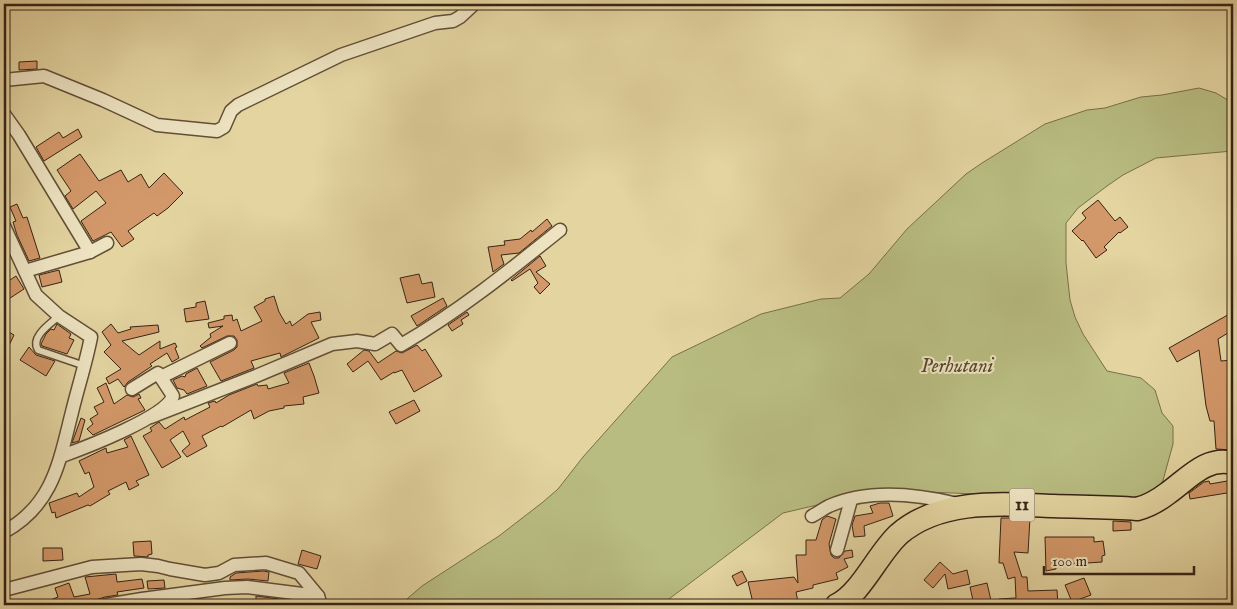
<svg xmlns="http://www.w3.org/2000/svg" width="1237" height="609" font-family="'IM FELL English',serif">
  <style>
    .green { fill: #b8bc81; stroke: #78704a }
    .building { fill: #d39869; stroke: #372314 }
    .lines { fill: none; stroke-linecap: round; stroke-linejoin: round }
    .lane-casing { stroke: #624f37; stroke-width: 9 }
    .street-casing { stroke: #624f37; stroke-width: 15 }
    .highway-casing { stroke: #372314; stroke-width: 25 }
    .lane { stroke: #ede3c1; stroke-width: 6 }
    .street { stroke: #ede3c1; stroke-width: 12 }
    .highway { stroke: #e3d4a0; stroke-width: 22 }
    .labels { text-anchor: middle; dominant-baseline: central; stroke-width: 4; stroke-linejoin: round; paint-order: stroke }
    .shield { fill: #ede3c1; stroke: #6e5d48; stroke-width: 1 }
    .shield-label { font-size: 19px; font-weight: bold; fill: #372314 }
    .park-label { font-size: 20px; font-style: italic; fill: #57492f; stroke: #ede3c1 }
  </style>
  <rect width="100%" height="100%" fill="#e3d4a0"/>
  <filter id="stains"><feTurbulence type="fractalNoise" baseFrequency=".004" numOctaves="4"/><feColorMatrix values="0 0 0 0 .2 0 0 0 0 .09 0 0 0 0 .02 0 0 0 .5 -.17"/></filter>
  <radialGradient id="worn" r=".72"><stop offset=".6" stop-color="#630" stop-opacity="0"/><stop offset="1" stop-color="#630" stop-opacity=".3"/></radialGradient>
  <!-- green -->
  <path class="green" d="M1199,88L1216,93L1231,102L1233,111L1232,151L1156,158L1123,175L1107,186L1078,208L1066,223V263L1070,300L1075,317L1083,334L1107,371L1141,378L1155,390L1162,413L1173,426V444L1162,484L1150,499L976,494L881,490L783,513L661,605H400L422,586L499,536L543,502L558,489L583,457L672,357L761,314L821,299L840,298L869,274L907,229L966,174L982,163L1045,124L1087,110L1105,108L1141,97L1162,95Z"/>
  <!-- building -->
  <g class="building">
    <path d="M37,61V69L19,70V62Z"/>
    <path d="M78,129L82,137L44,161L36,147L59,132L63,138Z"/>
    <path d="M80,154L99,181L121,170L128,182L141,174L149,188L164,173L183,193L168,208L157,216L154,213L128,231L134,239L122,247L111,232L93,241L81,221L106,203L96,191L73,209L65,196L71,191L57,170Z"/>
    <path d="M1098,200L1115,221L1120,217L1128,227L1120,233L1119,232L1104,247L1107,250L1096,258L1083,240L1082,241L1072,231L1086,218L1082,213Z"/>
    <path d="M17,204L23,218L27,217L40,258L29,261L17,235L13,222L16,221L10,207Z"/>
    <path d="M547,219L552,226L519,253L501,255L504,264L493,272L488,247L505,245L504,241L520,239L531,230L532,232Z"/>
    <path d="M540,256L546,266L536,272L550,284L540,294L534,287L538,283L530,269L512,281L511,280Z"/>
    <path d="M59,270L62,282L42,287L39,275Z"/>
    <path d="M419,274L422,284L432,282L435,297L407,303L400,278Z"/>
    <path d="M16,276L24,289L4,302V284Z"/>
    <path d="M274,296L279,312L286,324L290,321L292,326L308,314L320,312L321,320L311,322L319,338L281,357L280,353L251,361L254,368L221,381L210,362L234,350L237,347V340L234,336H227L202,348L200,346L211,337L210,334L223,326L209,328L208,323L224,319V316L232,315L233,321L237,319L241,331L262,321L254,307L265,301V299Z"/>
    <path d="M443,298L447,306L417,326L411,316Z"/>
    <path d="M205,301L209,319L186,322L184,309L196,307V303Z"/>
    <path d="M467,312L469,315L461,320L463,324L452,331L448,325Z"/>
    <path d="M1233,312V330L1218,339L1221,361L1233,360V450L1216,449L1214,421H1210L1206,406L1199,350L1177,362L1169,348Z"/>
    <path d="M57,324L71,334L69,338L74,340L67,354L42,346L41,344L46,334L51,329L54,330Z"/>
    <path d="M111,324L118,333L131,329L130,327L158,325L159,332L122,341L139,355L160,341V349L175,343L177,347L175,348L179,358L172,362L167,353L150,364L152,366L128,382L124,387L118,379L109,384L106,378L121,369L104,352L111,345L102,332Z"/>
    <path d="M4,329L14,335L4,356Z"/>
    <path d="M417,345L422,351L425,349L442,376L414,392L402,370L394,373V372L381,380L368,361L353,372L347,364L364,350L369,351L378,363L396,351L402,353Z"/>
    <path d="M29,347L36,355L55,361L46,376L20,360Z"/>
    <path d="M309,363L314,376L319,393L303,397L304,404L284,406V408L269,411L254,419L251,410L222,427L221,426L202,436L207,446L187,457L182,451L190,444L183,431L170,440L181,457L162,468L143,436L152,431L150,428L159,422L165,429L184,417L185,420L210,407L208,403L215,401L216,403L229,395L257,384L258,386L267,385L268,389L289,383L284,373Z"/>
    <path d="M197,368L207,386L187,394L184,390L177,388L173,380L182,376L185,377L186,374Z"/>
    <path d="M106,383L114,404L127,395L133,397L139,394L141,398L138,399L145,410L93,435L87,429L93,424L90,419L98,414L94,407L104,402L97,388Z"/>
    <path d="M414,400L420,411L396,424L389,412Z"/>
    <path d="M81,418L85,420L79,441L72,443Z"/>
    <path d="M131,436L149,475L136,481L139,485L129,490L126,482L108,491L110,494L90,506L88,505L56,518L55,512L52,513L49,503L77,493L79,497L94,487L89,472L85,474L79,461L106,448L107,453L128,447L124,440Z"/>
    <path d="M1233,480V492L1190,499L1189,493L1204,482L1209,481L1210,484Z"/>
    <path d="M880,503H889L893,516L864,526L865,536L854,537L852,525L855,516L873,513L870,506Z"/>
    <path d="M827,516L836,519L829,544L831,555L834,558H839L845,551L852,550L853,557L844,559L848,567L836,573L838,579L813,585V588L796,592L798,602L785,605H765L764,601L753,603L748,582L794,577L798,583L796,555H806V540H816L822,520Z"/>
    <path d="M1001,518H1030L1028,553L1014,552L1022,577H1027L1028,591L1057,590L1058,605H999V599L1016,598L1015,577L1008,579L1003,563H999Z"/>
    <path d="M1113,521L1131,522V530L1113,531Z"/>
    <path d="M1045,537H1094V542L1103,541L1105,555L1102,556V562L1057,565L1056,560V569L1046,571Z"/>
    <path d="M151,541L152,554L148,555V557L134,556L133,542Z"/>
    <path d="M43,548H62L63,560L43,561Z"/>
    <path d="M302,550L321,556L317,569L298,564Z"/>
    <path d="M940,562L953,574L967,570L970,584L948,589L945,574L933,588L924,580Z"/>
    <path d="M263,571L269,572L268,581L248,579L230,580V577L236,573Z"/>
    <path d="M742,571L747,581L737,586L732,576Z"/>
    <path d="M116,574L117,582L142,579L144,588L117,592L118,595L105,597L80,605H38L58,597L55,588L69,583L74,597L90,594L85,577Z"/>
    <path d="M1084,578L1091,595L1072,602L1065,585Z"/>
    <path d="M164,580L165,588L148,589L147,581Z"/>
    <path d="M987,583L992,605H974L970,587Z"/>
    <path d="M256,596L279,599V605H256Z"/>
  </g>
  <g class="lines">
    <!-- lane casing -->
    <g class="lane-casing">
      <path id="lane" d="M59,316C50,324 30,337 38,350L85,366"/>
    </g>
    <!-- street casing -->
    <g class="street-casing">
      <g id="street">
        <path d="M4,80L44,76L103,100L157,125L217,131L224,127L231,111L238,105L341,55L435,23L453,21L460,17L474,4"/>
        <path d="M4,114L19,135L90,252"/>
        <path d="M4,226L36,295L59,316L91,337C86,363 78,387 72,412C59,463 53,505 4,532"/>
        <path d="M25,271L90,252L107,243"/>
        <path d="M161,377L230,343"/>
        <path d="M151,417L256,376L332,344L357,341L375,344L392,334L401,345C458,312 509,271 560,230"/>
        <path d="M62,456C84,448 166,417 173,396L158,373L132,389"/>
        <path d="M812,516C818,513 823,509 829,506C869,488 917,494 958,504"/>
        <path d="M837,550L851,500"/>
        <path d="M4,590L92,567L141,564L158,566L170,569L205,575L219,573L234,565L266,563L299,573L318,596L321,605"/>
        <path d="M106,605L142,599L225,588L247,587L318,596"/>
      </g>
    </g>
    <!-- highway casing -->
    <g class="highway-casing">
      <path id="highway" d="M837,605C861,594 878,553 899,534C941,498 1003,504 1053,506C1081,507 1109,507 1137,509C1149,506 1159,500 1168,493C1188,479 1206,456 1233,463"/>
    </g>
    <!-- lane -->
    <use href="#lane" class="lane"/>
    <!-- street -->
    <use href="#street" class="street"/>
    <!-- highway -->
    <use href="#highway" class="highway"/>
  </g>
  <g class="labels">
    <!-- shield labels -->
    <rect class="shield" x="1009.5" y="488.5" width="25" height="33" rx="4"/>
    <g class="shield-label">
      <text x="1022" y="505">11</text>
    </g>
    <!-- park labels -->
    <g class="park-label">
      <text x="957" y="366">Perhutani</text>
    </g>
  </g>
  <!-- margin -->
  <rect width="1237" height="609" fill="none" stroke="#e3d4a0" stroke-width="20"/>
  <rect x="5" y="5" width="1227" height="599" fill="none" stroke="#372314" stroke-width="2.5"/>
  <rect x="10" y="10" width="1217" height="589" fill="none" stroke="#372314"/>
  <!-- scale -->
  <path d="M1044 566v8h150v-8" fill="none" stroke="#372314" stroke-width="2.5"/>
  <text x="1052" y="566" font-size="15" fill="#372314" stroke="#ede3c1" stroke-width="4" paint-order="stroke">100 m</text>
  <rect width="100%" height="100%" filter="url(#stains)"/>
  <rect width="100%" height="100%" fill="url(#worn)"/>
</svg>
